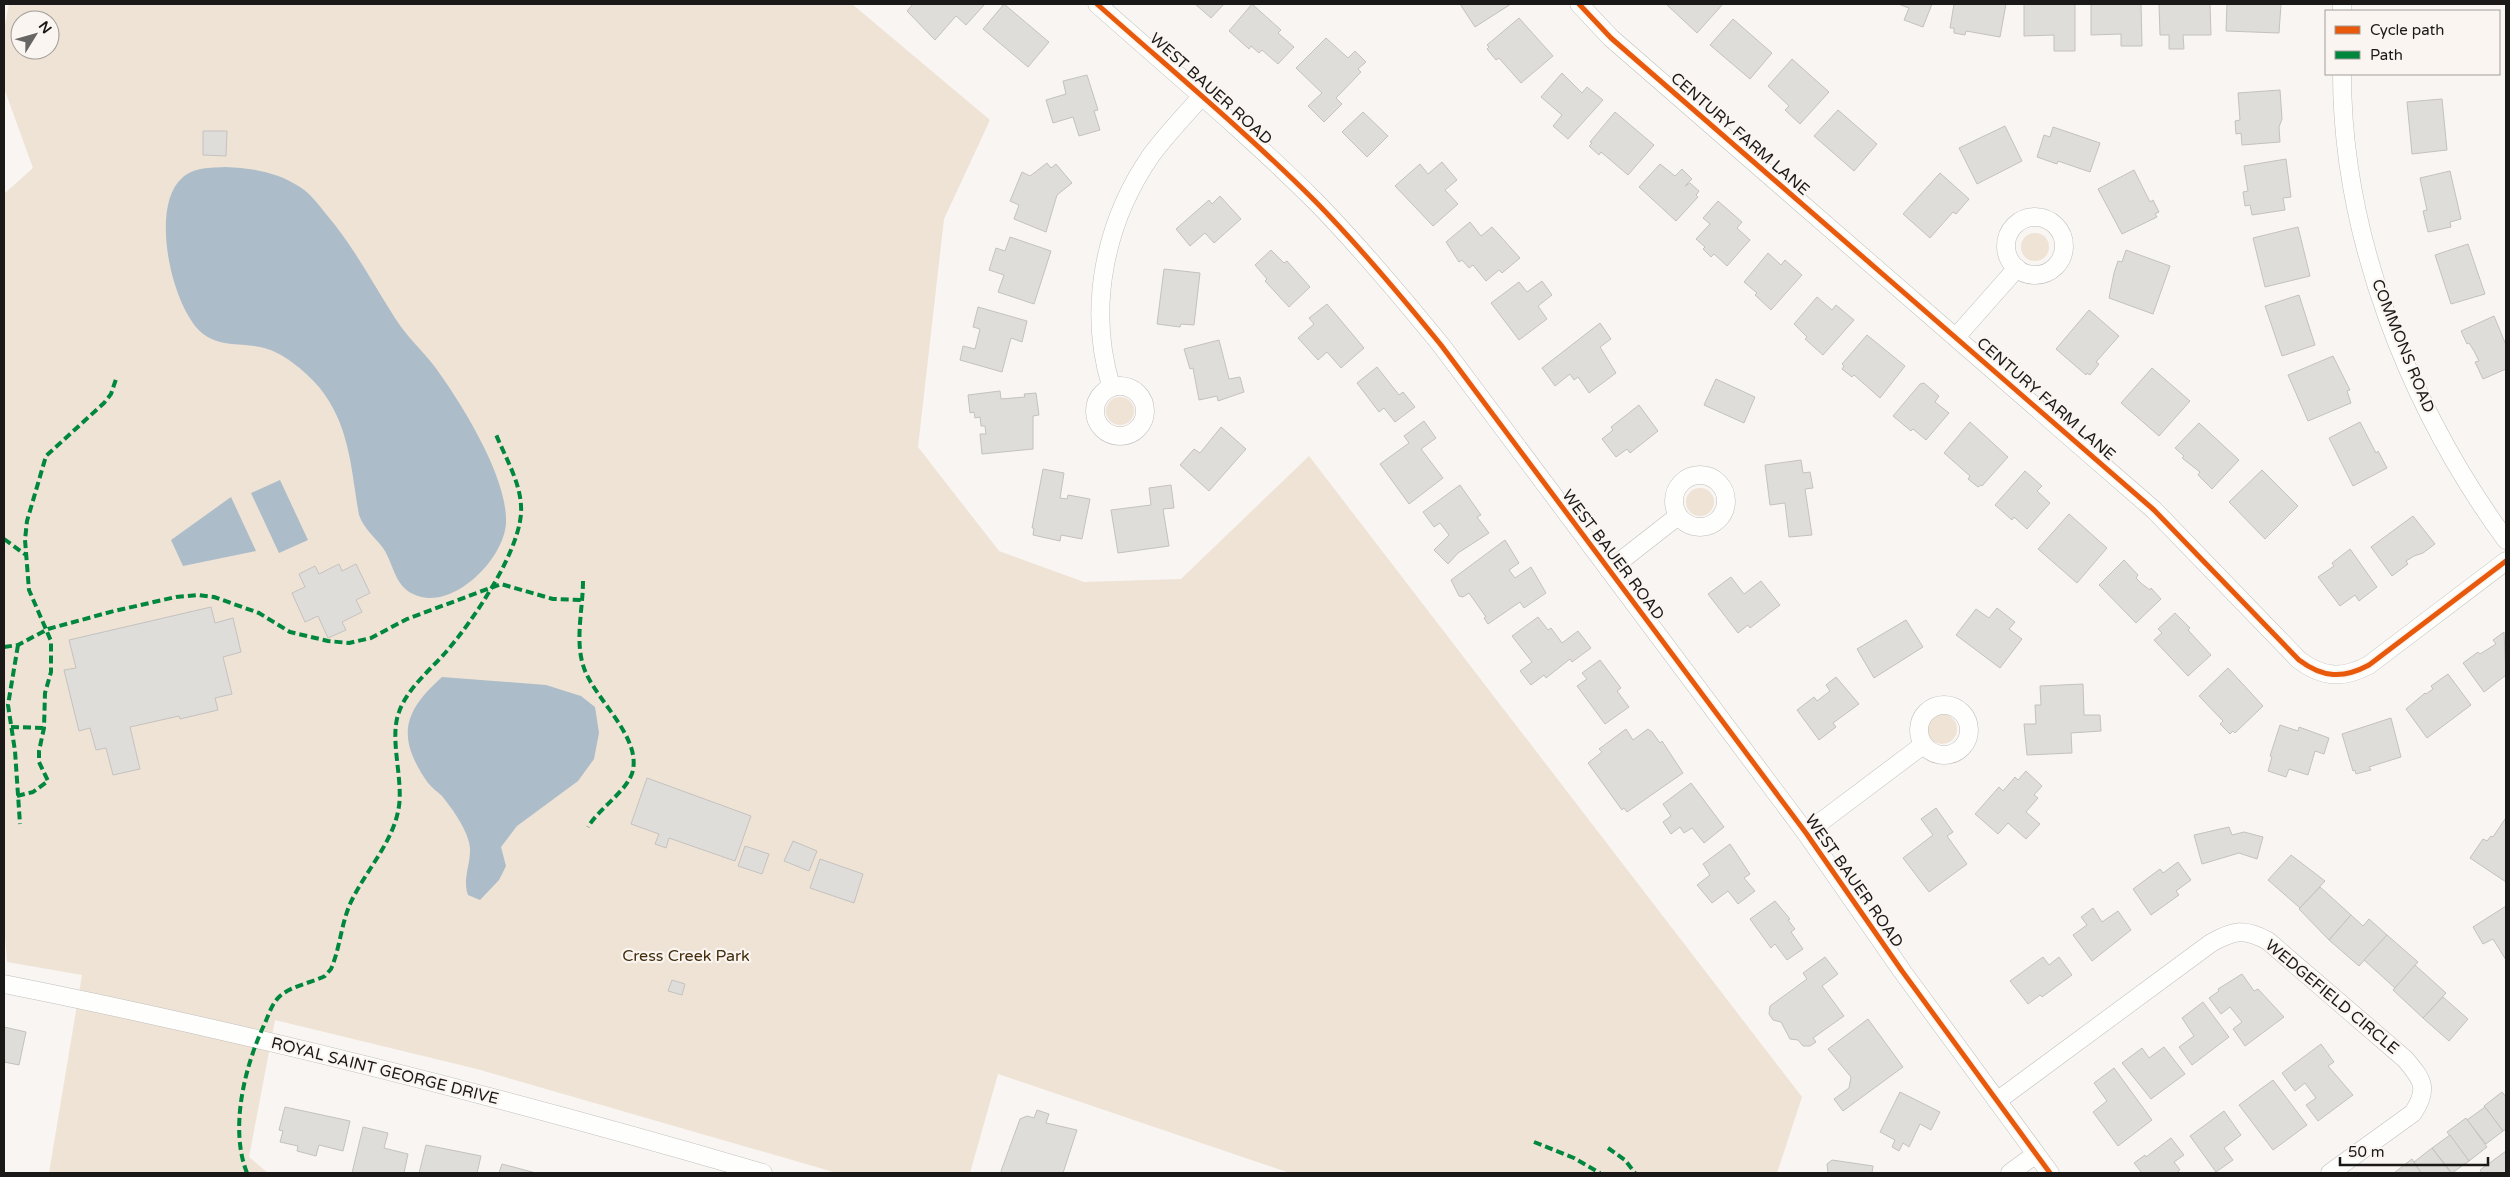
<svg xmlns="http://www.w3.org/2000/svg" width="2510" height="1177" font-family="'Varela Round',sans-serif">
  <style>
    .green { fill: #efe3d5; fill-rule: evenodd }
    .water { fill: #acbcc9 }
    .building { fill: #dfddda; stroke: #c4c2c0 }
    .lines { fill: none; stroke-linecap: round; stroke-linejoin: round }
    .street-casing { stroke: #c0bfbc; stroke-width: 19 }
    .street { stroke: #fefefd; stroke-width: 18 }
    .quiet { stroke: #00873e; stroke-width: 4; stroke-dasharray: 8 4; stroke-linecap: butt }
    .cycleway-casing { stroke: #faf5f0; stroke-width: 8 }
    .cycleway { stroke: #e8590c; stroke-width: 5 }
    .labels { text-anchor: middle; dominant-baseline: central; stroke-width: 4.5; stroke-linejoin: round; paint-order: stroke }
    .street-label { font-size: 16px; fill: #1a1917; stroke: #faf5f0 }
    .park-label { font-size: 16px; fill: #432d0d; stroke: #faf5f0 }
  </style>
  <rect width="100%" height="100%" fill="#f8f5f2"/>
  <!-- green -->
  <g class="green">
    <path d="M9,4H852L990,120L944,219L918,447L999,551L1084,582L1181,579L1309,456L1802,1097L1777,1173H1290L998,1074L970,1173H837L477,1069L275,1020L249,1157L268,1173H49L82,975L7,962L4,923V194L33,168L4,88V30ZM20,20H50V50H20Z"/>
    <circle cx="2035" cy="247" r="14"/>
    <circle cx="1120" cy="411" r="14"/>
    <circle cx="1700" cy="502" r="14"/>
    <circle cx="1942" cy="729" r="15"/>
  </g>
  <!-- water -->
  <g class="water">
    <path d="M225,167C252,168 277,172 300,187C311,194 318,204 326,214C354,247 372,282 395,318C406,336 422,350 435,367C462,404 508,478 506,523C504,560 451,613 413,594C394,585 394,564 383,548C375,537 364,529 359,515C351,469 350,425 319,387C305,371 282,351 260,347C241,343 219,347 202,333C172,308 149,207 182,178C194,167 210,168 225,167Z"/>
    <path d="M280,480L308,540L279,553L251,493Z"/>
    <path d="M231,497L256,551L183,566L171,540Z"/>
    <path d="M442,677L546,685L581,696L595,707L599,733L594,759L578,781L517,826L501,847L506,866L499,880L480,900L468,895C461,876 475,858 468,839C464,825 451,807 442,796C438,792 432,788 428,783C396,737 403,712 442,677Z"/>
  </g>
  <!-- building -->
  <g class="building">
    <path d="M913,4H985L966,25L956,16L935,40L907,11Z"/>
    <path d="M1004,4L1049,42L1028,67L983,29Z"/>
    <path d="M1195,4H1224L1211,18Z"/>
    <path d="M1252,4L1281,30L1278,33L1294,47L1278,64L1262,50L1259,53L1251,46L1249,49L1229,31Z"/>
    <path d="M1460,4H1511L1475,27Z"/>
    <path d="M1666,4H1723L1697,33Z"/>
    <path d="M1898,4H1932L1923,27L1904,20L1909,8Z"/>
    <path d="M1954,4H2006L2000,37L1966,31L1965,35L1954,33V28H1950Z"/>
    <path d="M2024,4H2075V51H2054V35L2024,36Z"/>
    <path d="M2091,4H2141L2142,46H2121V34L2091,35Z"/>
    <path d="M2159,4H2210L2211,35H2183L2184,49H2169V35H2160Z"/>
    <path d="M2227,4H2281L2279,33L2226,31Z"/>
    <path d="M1519,18L1553,56L1521,83L1499,58L1496,60L1487,49L1489,47L1487,45Z"/>
    <path d="M1733,19L1772,53L1750,79L1710,45Z"/>
    <path d="M1326,38L1348,58L1355,51L1366,62L1358,69L1361,72L1336,98L1342,104L1324,122L1308,106L1322,93L1296,68Z"/>
    <path d="M1792,59L1829,92L1800,124L1785,110L1789,106L1768,86Z"/>
    <path d="M1562,73L1582,93L1587,87L1603,100L1568,139L1553,126L1562,115L1541,97Z"/>
    <path d="M1087,75L1098,110L1094,111L1100,130L1079,136L1073,117L1053,123L1046,100L1066,94L1063,81Z"/>
    <path d="M2280,90L2282,119L2279,127L2280,142L2242,145L2241,133L2236,134L2235,121L2240,120L2238,93Z"/>
    <path d="M2442,99L2447,150L2412,154L2407,102Z"/>
    <path d="M1838,110L1877,144L1854,171L1814,136Z"/>
    <path d="M1363,112L1388,136L1367,157L1342,132Z"/>
    <path d="M1615,112L1654,145L1628,175L1601,152L1599,155L1589,146L1592,143L1590,142Z"/>
    <path d="M2005,126L2022,161L1977,184L1959,148Z"/>
    <path d="M2053,127L2100,143L2090,172L2058,161L2057,164L2037,157L2044,135L2050,137Z"/>
    <path d="M203,131H227L226,156L203,155Z"/>
    <path d="M2286,159L2291,197L2283,198L2285,210L2252,215L2250,205L2245,206L2243,192L2248,191L2244,166Z"/>
    <path d="M1442,162L1457,180L1445,190L1458,204L1433,226L1395,186L1420,164L1428,174Z"/>
    <path d="M1047,163L1051,168L1056,164L1072,183L1057,195L1046,232L1014,219L1019,205L1010,201L1022,172L1030,176Z"/>
    <path d="M1660,164L1675,176L1682,169L1692,179L1685,186L1690,183L1699,191L1696,195L1698,197L1676,221L1639,187Z"/>
    <path d="M2134,170L2150,202L2153,200L2159,212L2155,214L2157,217L2122,234L2098,189Z"/>
    <path d="M2450,171L2461,219L2450,222L2451,227L2428,232L2423,211L2427,210L2420,178Z"/>
    <path d="M1940,173L1969,199L1956,214L1953,212L1930,238L1903,214Z"/>
    <path d="M1220,196L1241,219L1214,243L1205,233L1190,246L1176,229L1209,200L1212,204Z"/>
    <path d="M1718,201L1742,222L1737,228L1750,240L1727,266L1714,254L1711,257L1703,249L1705,247L1696,239L1710,224L1703,218Z"/>
    <path d="M1470,222L1481,236L1492,227L1520,258L1502,273L1499,270L1486,281L1473,265L1469,268L1462,260L1459,262L1446,242Z"/>
    <path d="M2298,227L2310,276L2265,287L2253,238Z"/>
    <path d="M1010,237L1051,251L1034,304L998,292L1004,275L989,270L996,248L1005,251Z"/>
    <path d="M2468,244L2485,294L2451,304L2435,255Z"/>
    <path d="M1271,250L1284,263L1287,261L1310,287L1289,307L1265,281L1267,279L1255,265Z"/>
    <path d="M2126,250L2170,266L2153,314L2109,298L2114,273L2118,261L2122,262Z"/>
    <path d="M1768,253L1781,265L1785,260L1802,275L1771,310L1755,295L1757,293L1744,282Z"/>
    <path d="M1164,269L1200,273L1194,325L1181,324L1180,327L1157,324Z"/>
    <path d="M1542,281L1552,295L1538,306L1547,319L1519,340L1491,303L1519,282L1527,292Z"/>
    <path d="M2299,295L2315,345L2282,356L2265,306Z"/>
    <path d="M1817,297L1832,310L1836,305L1854,320L1823,355L1805,339L1807,337L1794,324Z"/>
    <path d="M1327,304L1364,348L1341,368L1327,352L1318,360L1298,338L1314,324L1309,318Z"/>
    <path d="M978,307L1027,321L1022,342L1011,338L1002,372L960,360L963,346L975,349L980,329L973,327Z"/>
    <path d="M2089,310L2119,336L2096,362L2099,364L2090,375L2087,373L2086,375L2056,349Z"/>
    <path d="M2494,316L2506,345V369L2483,379L2475,362L2479,361L2474,351L2469,343L2467,344L2461,331Z"/>
    <path d="M1600,323L1611,339L1600,347L1616,373L1589,393L1578,377L1574,380L1570,374L1555,386L1542,368Z"/>
    <path d="M1867,335L1905,366L1880,398L1854,375L1852,377L1842,369L1844,366L1842,364Z"/>
    <path d="M1219,340L1229,379L1240,377L1244,392L1218,401L1217,396L1199,400L1193,368L1190,369L1184,349Z"/>
    <path d="M2333,356L2350,390L2347,391L2351,403L2308,421L2288,375Z"/>
    <path d="M1377,367L1399,395L1403,392L1415,407L1395,422L1384,408L1379,412L1357,383Z"/>
    <path d="M2152,368L2190,401L2159,436L2121,403Z"/>
    <path d="M1716,379L1755,397L1744,423L1704,405Z"/>
    <path d="M1924,383L1939,396L1935,402L1949,413L1926,440L1913,429L1911,431L1893,416L1920,384Z"/>
    <path d="M1000,391L1001,399L1025,397L1024,394L1036,393L1039,415L1033,416V449L982,454L980,434H986L985,426H981L980,417L975,418L974,412L970,413L968,395Z"/>
    <path d="M1639,405L1658,431L1630,453L1627,449L1616,457L1602,439L1613,430L1611,427Z"/>
    <path d="M1424,421L1436,438L1421,449L1443,478L1409,504L1380,464L1409,443L1404,436Z"/>
    <path d="M1970,422L2008,457L1982,486L1981,485L1978,487L1968,479L1970,476L1944,453Z"/>
    <path d="M2360,422L2376,453L2378,451L2387,468L2353,486L2329,438Z"/>
    <path d="M2199,423L2239,460L2212,489L2198,475L2200,472L2182,458L2184,456L2175,448Z"/>
    <path d="M1221,427L1246,449L1209,491L1180,465L1194,449L1200,453Z"/>
    <path d="M1801,460L1803,473L1810,472L1813,488L1805,489L1812,535L1789,537L1785,503L1770,505L1765,465Z"/>
    <path d="M1043,469L1064,473L1060,498L1067,499L1068,495L1090,499L1082,539L1061,535L1060,541L1033,535L1034,528H1032Z"/>
    <path d="M2262,470L2298,506L2265,539L2229,502Z"/>
    <path d="M2025,471L2042,486L2037,491L2050,503L2027,529L2014,517L2012,520L1995,505Z"/>
    <path d="M1171,485L1174,508L1163,509L1169,546L1118,553L1111,510L1151,505L1149,488Z"/>
    <path d="M1460,485L1481,515L1477,517L1489,533L1458,553L1448,564L1434,550L1449,535L1440,523L1434,527L1423,512Z"/>
    <path d="M2069,514L2107,548L2077,583L2038,549Z"/>
    <path d="M2413,516L2435,544L2423,553L2414,556L2406,561L2408,564L2392,576L2371,547Z"/>
    <path d="M1505,540L1519,563L1509,570L1515,578L1531,567L1546,593L1524,608L1520,602L1488,624L1484,618L1486,617L1469,593L1463,597L1459,596L1451,580Z"/>
    <path d="M2350,549L2377,587L2359,601L2355,595L2340,606L2318,577L2334,566L2332,563Z"/>
    <path d="M2124,560L2138,575L2136,578L2142,584L2150,590L2151,588L2161,599L2136,623L2099,585Z"/>
    <path d="M339,564L342,571L356,564L370,593L356,600L362,612L342,622L346,630L328,638L318,616L305,622L292,593L305,587L299,574L315,566L319,574Z"/>
    <path d="M1731,577L1744,594L1761,581L1780,605L1750,628L1748,625L1738,633L1708,594Z"/>
    <path d="M211,607L215,623L233,618L241,652L223,657L232,694L215,698L218,710L180,719L179,716L130,727L140,769L113,775L106,748L96,750L90,728L79,731L64,670L76,668L69,640Z"/>
    <path d="M1997,608L2015,622L2009,629L2022,639L2000,668L1956,635L1976,609L1989,618Z"/>
    <path d="M2175,613L2190,628L2188,630L2211,655L2188,676L2154,640L2162,633L2158,629Z"/>
    <path d="M1538,617L1548,630L1551,628L1562,643L1578,631L1591,648L1572,662L1570,659L1546,678L1544,675L1531,685L1520,671L1532,662L1512,636Z"/>
    <path d="M1906,620L1923,647L1874,678L1857,649Z"/>
    <path d="M2504,632L2506,675L2484,692L2463,663L2478,652L2480,654L2496,644L2493,640Z"/>
    <path d="M1600,660L1621,688L1617,691L1629,707L1605,724L1577,686L1587,679L1582,673Z"/>
    <path d="M2228,668L2263,706L2235,733L2233,731L2230,734L2220,724L2223,721L2199,696Z"/>
    <path d="M2448,674L2471,705L2427,738L2406,709L2425,693L2426,694L2433,689L2431,686Z"/>
    <path d="M1836,677L1859,704L1833,723L1836,727L1819,740L1797,710L1814,697L1817,701L1830,691L1826,685Z"/>
    <path d="M2083,684L2084,715H2100L2101,731L2071,733L2072,753L2027,755L2024,724H2036L2035,705H2041L2040,686Z"/>
    <path d="M2391,718L2401,757L2369,767L2371,770L2356,774L2355,770L2353,771L2342,734Z"/>
    <path d="M2280,725L2298,731L2299,727L2329,738L2324,754L2315,751L2308,775L2289,769L2286,777L2268,771L2272,757L2270,756Z"/>
    <path d="M1626,729L1633,740L1648,729L1652,732L1660,743L1662,741L1683,773L1627,812L1624,808L1622,810L1588,763L1602,752L1599,749Z"/>
    <path d="M2026,771L2042,786L2034,795L2038,798L2026,812L2040,824L2026,839L2008,823L1998,834L1975,814L1999,787L2003,791L2015,777L2018,780Z"/>
    <path d="M647,778L751,816L735,861L669,838L666,848L655,844L659,834L631,824Z"/>
    <path d="M1691,783L1724,827L1704,843L1692,828L1684,833L1680,827L1671,834L1663,822L1671,816L1663,804Z"/>
    <path d="M1936,808L1953,832L1947,836L1967,864L1929,892L1903,858L1933,835L1921,819Z"/>
    <path d="M2505,819L2506,820V882L2470,858L2483,839L2487,841L2491,836L2493,837Z"/>
    <path d="M2229,827L2232,835L2244,832L2263,837L2257,859L2239,853L2202,864L2194,835Z"/>
    <path d="M793,841L817,851L809,871L784,861Z"/>
    <path d="M1730,844L1750,874L1744,878L1755,891L1738,904L1728,891L1712,903L1697,885L1710,875L1703,864Z"/>
    <path d="M745,846L769,854L762,874L738,866Z"/>
    <path d="M2291,855L2325,881L2300,908L2268,880Z"/>
    <path d="M820,859L863,874L854,903L810,888Z"/>
    <path d="M2178,862L2191,880L2176,891L2179,895L2151,915L2133,889L2160,869L2163,873Z"/>
    <path d="M2320,887L2351,915L2329,940L2299,909Z"/>
    <path d="M1775,901L1790,919L1788,920L1795,929L1791,932L1803,949L1787,960L1775,944L1771,948L1750,919Z"/>
    <path d="M2506,906V960L2493,939L2483,944L2473,927Z"/>
    <path d="M2093,908L2102,922L2118,911L2131,930L2092,961L2073,935L2087,925L2081,917Z"/>
    <path d="M2351,915L2363,926L2369,919L2387,935L2359,966L2329,940Z"/>
    <path d="M2387,935L2418,962L2395,988L2364,960Z"/>
    <path d="M1825,957L1838,974L1822,986L1844,1016L1813,1038L1816,1042L1810,1046H1803L1798,1040L1790,1039L1781,1022L1773,1020L1769,1014L1770,1006L1807,979L1803,973Z"/>
    <path d="M2043,957L2049,965L2059,957L2072,975L2042,997L2040,995L2028,1004L2010,981Z"/>
    <path d="M2415,965L2446,993L2423,1018L2393,990Z"/>
    <path d="M2242,974L2254,991L2258,989L2284,1017L2245,1046L2233,1029L2242,1022L2230,1007L2221,1014L2209,998L2219,991L2218,989Z"/>
    <path d="M672,980L685,984L682,995L668,991Z"/>
    <path d="M2443,997L2468,1019L2449,1041L2423,1018Z"/>
    <path d="M2203,1002L2229,1037L2192,1065L2179,1047L2194,1036L2182,1018Z"/>
    <path d="M1868,1019L1903,1067L1843,1111L1834,1099L1849,1088L1851,1077L1828,1049Z"/>
    <path d="M4,1027L26,1032L19,1065L4,1062Z"/>
    <path d="M2321,1044L2334,1062L2328,1066L2353,1095L2318,1121L2306,1105L2316,1098L2305,1083L2295,1091L2282,1073Z"/>
    <path d="M2164,1047L2185,1074L2151,1099L2122,1063L2142,1048L2149,1058Z"/>
    <path d="M2114,1068L2152,1120L2118,1146L2093,1112L2107,1101L2094,1083Z"/>
    <path d="M2273,1080L2307,1125L2273,1150L2239,1105Z"/>
    <path d="M1900,1092L1940,1112L1931,1130L1920,1124L1909,1147L1903,1143L1899,1151L1892,1147L1895,1140L1880,1132Z"/>
    <path d="M2502,1092L2506,1097V1129L2503,1131L2484,1106Z"/>
    <path d="M285,1107L350,1121L343,1151L319,1145L316,1156L297,1151L298,1146L280,1142L283,1131L279,1130Z"/>
    <path d="M2485,1107L2503,1131L2486,1144L2467,1120Z"/>
    <path d="M1037,1110L1049,1114L1046,1123L1077,1130L1063,1173H1002L1001,1171L1020,1119L1027,1116L1034,1118Z"/>
    <path d="M2224,1111L2241,1135L2224,1148L2233,1160L2216,1172L2190,1136Z"/>
    <path d="M2466,1118L2487,1147L2469,1161L2447,1132Z"/>
    <path d="M363,1127L388,1133L384,1148L408,1154L404,1173H352Z"/>
    <path d="M2450,1135L2469,1161L2452,1173L2432,1148Z"/>
    <path d="M2171,1138L2184,1155L2174,1162L2180,1170L2176,1173H2142L2134,1163L2145,1155L2146,1157Z"/>
    <path d="M426,1145L481,1156L477,1173H419Z"/>
    <path d="M2432,1148L2451,1173H2421L2414,1162Z"/>
    <path d="M2506,1151V1173H2482L2480,1170Z"/>
    <path d="M2412,1159L2421,1173H2394Z"/>
    <path d="M1832,1160L1873,1166L1872,1173H1828L1827,1164Z"/>
    <path d="M502,1164L536,1173H499Z"/>
  </g>
  <g class="lines">
    <!-- street casing -->
    <g class="street-casing">
      <g id="street">
        <path d="M1097,4C1170,69 1246,132 1316,202C1360,247 1401,296 1441,345L1806,833L1902,971L2050,1173"/>
        <path d="M1579,4L1611,38L2154,510L2299,660C2323,678 2343,679 2369,665L2506,561"/>
        <path d="M2342,11V4"/>
        <path d="M2342,74C2342,237 2410,409 2506,540"/>
        <circle cx="2035" cy="246" r="29"/>
        <path d="M1956,337L2017,268"/>
        <circle cx="1120" cy="411" r="25"/>
        <path d="M1111,386C1087,307 1105,221 1152,154C1167,134 1185,115 1202,96"/>
        <circle cx="1700" cy="501" r="26"/>
        <path d="M1609,570L1678,516"/>
        <circle cx="1944" cy="730" r="25"/>
        <path d="M1806,833L1923,745"/>
        <path d="M4,984C260,1035 513,1100 763,1173"/>
        <path d="M1997,1101L2211,943C2234,930 2245,928 2268,941L2405,1059C2423,1080 2429,1089 2413,1113L2330,1173"/>
        <path d="M2010,1173L2036,1154"/>
      </g>
    </g>
    <!-- street -->
    <use href="#street" class="street"/>
    <!-- quiet -->
    <g class="quiet">
      <path d="M4,539L26,555"/>
      <path d="M583,581C583,608 575,639 583,665C592,697 640,734 633,770C629,790 599,808 588,827"/>
      <path d="M18,645L8,705L15,751L20,824"/>
      <path d="M4,647L18,645L48,629L114,611L176,597L198,595L214,597L259,613L290,632L328,641L349,643L371,638L407,619L501,584L553,599L583,600"/>
      <path d="M11,727L44,728"/>
      <path d="M17,796L33,792L48,781L39,762V751L44,728L45,693L51,672V641L29,590L25,540L27,521L46,456L104,403L111,394L117,376"/>
      <path d="M1534,1142L1574,1158L1600,1173"/>
      <path d="M1608,1148L1625,1160L1635,1173"/>
      <path d="M247,1173C229,1128 245,1065 265,1023C269,1014 272,1003 280,996C291,986 311,983 325,976L331,969C340,948 341,925 350,904C365,871 394,842 399,806C403,777 389,738 399,712C407,689 430,670 446,652C472,622 524,547 521,506C520,481 504,455 495,432"/>
    </g>
    <!-- cycleway casing -->
    <g class="cycleway-casing">
      <g id="cycleway">
        <path d="M1097,4C1170,69 1246,132 1316,202C1360,247 1401,296 1441,345L1806,833L1902,971L2050,1173"/>
        <path d="M1579,4L1611,38L2154,510L2299,660C2323,678 2343,679 2369,665L2506,561"/>
      </g>
    </g>
    <!-- cycleway -->
    <use href="#cycleway" class="cycleway"/>
  </g>
  <g class="labels">
    <!-- street labels -->
    <g class="street-label">
      <text transform="translate(1211 89) rotate(42)">WEST BAUER ROAD</text>
      <text transform="translate(1740 134) rotate(41)">CENTURY FARM LANE</text>
      <text transform="translate(2403 346) rotate(68)">COMMONS ROAD</text>
      <text transform="translate(2046 399) rotate(41)">CENTURY FARM LANE</text>
      <text transform="translate(1613 555) rotate(53)">WEST BAUER ROAD</text>
      <text transform="translate(1854 881) rotate(55)">WEST BAUER ROAD</text>
      <text transform="translate(2332 997) rotate(40)">WEDGEFIELD CIRCLE</text>
      <text transform="translate(385 1071) rotate(14)">ROYAL SAINT GEORGE DRIVE</text>
    </g>
    <!-- park labels -->
    <g class="park-label">
      <text x="686" y="956">Cress Creek Park</text>
    </g>
  </g>
  <!-- border -->
  <rect width="2510" height="1177" fill="none" stroke="#1a1917" stroke-width="10"/>
  <!-- legend -->
  <rect x="2325" y="10" width="175" height="65" fill="#faf5f0" stroke="#a09d99"/>
  <rect x="2335" y="26" width="25" height="8" fill="#e8590c" stroke="#a09d99"/>
  <text x="2370" y="35" font-size="15" fill="#1a1917">Cycle path</text>
  <rect x="2335" y="51" width="25" height="8" fill="#00873e" stroke="#a09d99"/>
  <text x="2370" y="60" font-size="15" fill="#1a1917">Path</text>
  <!-- north arrow -->
  <g transform="translate(35 35) rotate(53)"><circle r="24" fill="#faf5f0" stroke="#a09d99"/>
  <path d="M0-4L9 19L0 12L-9 19Z" fill="#686664"/>
  <text y="-8" font-size="14" font-weight="bold" text-anchor="middle" fill="#1a1917">N</text>
  </g>
  <!-- scale -->
  <path d="M2340 1157v8h148v-8" fill="none" stroke="#1a1917" stroke-width="2.5"/>
  <text x="2348" y="1157" font-size="15" fill="#1a1917" stroke="#faf5f0" stroke-width="4" paint-order="stroke">50 m</text>
</svg>
